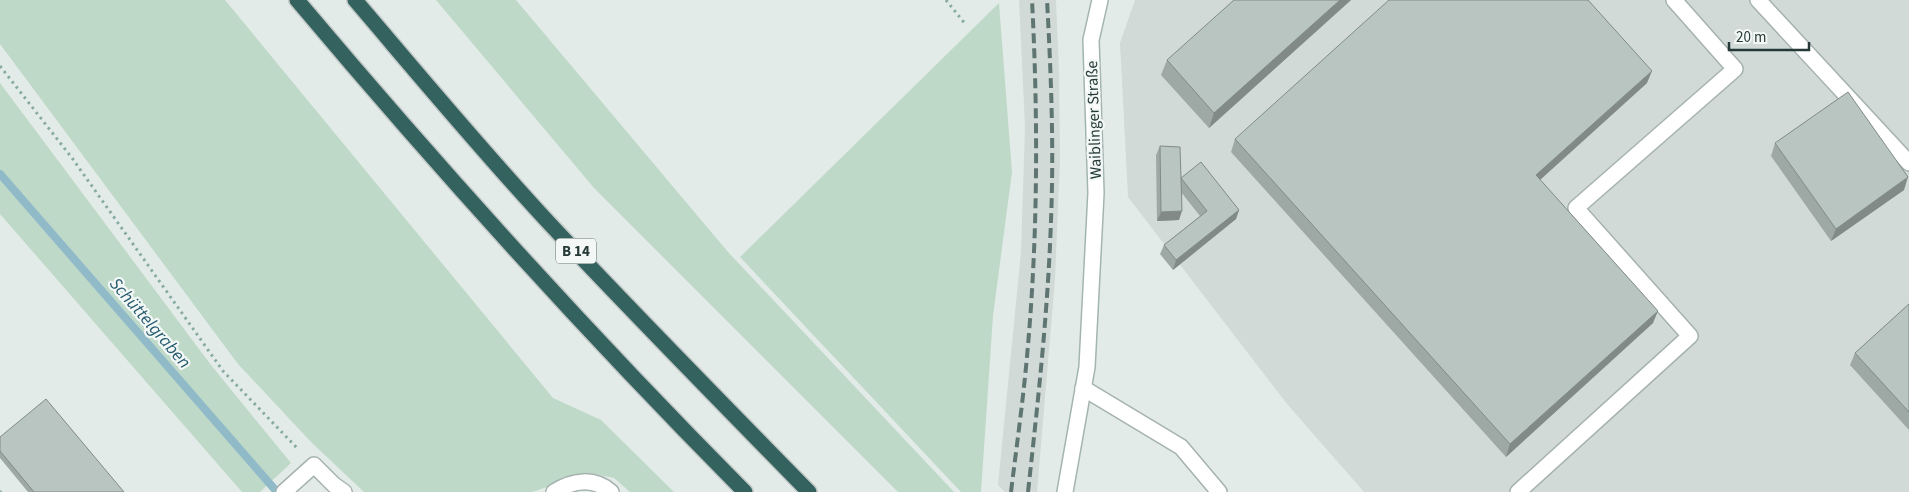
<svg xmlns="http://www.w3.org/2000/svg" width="1909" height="492" font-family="'Source Sans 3',sans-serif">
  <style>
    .built { fill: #d1dad7 }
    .green { fill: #bed9c8 }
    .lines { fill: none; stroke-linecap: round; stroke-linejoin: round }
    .stream { stroke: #91bac9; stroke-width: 8 }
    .lane-casing { stroke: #a6b2af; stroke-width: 18 }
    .street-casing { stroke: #a6b2af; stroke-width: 18 }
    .secondary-casing { stroke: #a3b5b1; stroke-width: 18 }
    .highway-casing { stroke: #c2c8c7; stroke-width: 18 }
    .path { stroke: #87aba3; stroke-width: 3; stroke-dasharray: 2.5 4; stroke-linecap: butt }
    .lane { stroke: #fff; stroke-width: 15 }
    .street { stroke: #fff; stroke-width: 15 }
    .secondary { stroke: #fff; stroke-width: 15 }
    .highway { stroke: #34625e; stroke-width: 15 }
    .rail { stroke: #5f7572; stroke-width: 4; stroke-dasharray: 10 5; stroke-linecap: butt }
    .wall { fill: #9ea9a6 }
    .shaded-wall { fill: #818a87 }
    .building { fill: #b8c5c1; stroke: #818a87 }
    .labels { text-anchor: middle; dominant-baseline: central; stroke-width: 4.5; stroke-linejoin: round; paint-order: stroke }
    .shield { fill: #f3f8f6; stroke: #637370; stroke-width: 1 }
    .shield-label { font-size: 15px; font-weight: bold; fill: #253a36 }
    .street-label { font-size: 16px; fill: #253a36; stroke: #f3f8f6 }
    .water-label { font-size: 18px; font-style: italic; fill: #265a6f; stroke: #f3f8f6 }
  </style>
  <rect width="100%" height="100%" fill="#e3ebe8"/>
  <!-- built -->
  <g class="built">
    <path d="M1019,0H1056L1059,71L1060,160L1055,279L1037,492H1005L998,485L1021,252L1025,127Z"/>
    <path d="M1135,0H1760L1765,4L1769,0H1909V492H1364L1287,404L1128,197L1120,43Z"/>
  </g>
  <!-- green -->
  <g class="green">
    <path d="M0,0H225L553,398L601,420L674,492H630L614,478L589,473L532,492H364L311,442L238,364L0,44Z"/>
    <path d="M436,0H516L728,252L954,492H898L594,188Z"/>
    <path d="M999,3L1012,172L993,316L981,492H961L740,257Z"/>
    <path d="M0,83L211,365L291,463L260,492H242L0,214Z"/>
  </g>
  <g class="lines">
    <!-- stream -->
    <path class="stream" d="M0,174L277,492"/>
    <!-- lane casing -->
    <g class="lane-casing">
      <g id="lane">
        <path d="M284,492L314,465L334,485L344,492"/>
        <path d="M554,492C573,480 594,477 611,492"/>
        <path d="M1518,492L1690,336L1576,208L1735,69L1674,0"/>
      </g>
    </g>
    <!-- street casing -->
    <g class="street-casing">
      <g id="street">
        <path d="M1758,0L1909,163"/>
        <path d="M1083,388L1181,447L1219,492"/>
      </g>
    </g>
    <!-- secondary casing -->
    <g class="secondary-casing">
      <path id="secondary" d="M1065,492L1087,367L1096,193L1091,40L1100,0"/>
    </g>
    <!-- highway casing -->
    <g class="highway-casing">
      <g id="highway">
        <path d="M297,0C440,170 588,334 745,492"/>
        <path d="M355,0C419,75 482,151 549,223C634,314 722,403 809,492"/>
      </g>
    </g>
    <!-- path -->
    <g class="path">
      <path d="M946,0L966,25"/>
      <path d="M0,66L72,158L223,371L299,450"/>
      <path d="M0,491L1,492"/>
    </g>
    <!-- lane -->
    <use href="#lane" class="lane"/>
    <!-- street -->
    <use href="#street" class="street"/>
    <!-- secondary -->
    <use href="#secondary" class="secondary"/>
    <!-- highway -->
    <use href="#highway" class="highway"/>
    <!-- rail -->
    <g class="rail">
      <path d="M1011,492C1017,443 1024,394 1028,345C1038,230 1038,115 1032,0"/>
      <path d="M1028,492C1038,401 1048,311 1051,220C1054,147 1051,73 1047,0"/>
    </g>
  </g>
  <!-- wall -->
  <g class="wall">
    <path d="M1351,0L1209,128L1161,75L1167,60Z"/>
    <path d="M1647,83L1540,180L1653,323L1506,457L1231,152L1235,139Z"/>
    <path d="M1775,143L1904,190L1831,241L1771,156Z"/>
    <path d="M1160,146L1181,178L1239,210L1236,219L1173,270L1160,254L1164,245L1200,216L1181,192L1179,220L1157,221L1156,155Z"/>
    <path d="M1909,304V430L1850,365L1855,353Z"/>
    <path d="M0,437L124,492H28L0,458Z"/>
  </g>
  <!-- shaded-wall -->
  <g class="shaded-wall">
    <path d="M1340,0H1351L1209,128L1214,113Z"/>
    <path d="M1652,71L1647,83L1531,188L1536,175Z"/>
    <path d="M1908,177L1904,190L1831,241L1836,229Z"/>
    <path d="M1239,210L1236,219L1173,270L1176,260Z"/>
    <path d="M1182,211L1179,220L1157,221L1161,212Z"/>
    <path d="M1658,311L1653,323L1506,457L1510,444Z"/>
  </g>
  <!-- building -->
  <g class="building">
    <path d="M1234,0H1340L1214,113L1167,60Z"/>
    <path d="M1389,0H1588L1652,71L1536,175L1658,311L1510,444L1235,139Z"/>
    <path d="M1848,92L1908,177L1836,229L1775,143Z"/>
    <path d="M1160,146L1180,147L1181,178L1201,162L1239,210L1176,260L1164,245L1207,211L1181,178L1182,211L1161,212Z"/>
    <path d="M1909,304V412L1855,353Z"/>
    <path d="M46,399L124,492H34L0,451V437Z"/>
  </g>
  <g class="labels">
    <!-- shield labels -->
    <rect class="shield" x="556" y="238.5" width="40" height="25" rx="4"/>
    <g class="shield-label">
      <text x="576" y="251">B 14</text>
    </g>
    <!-- street labels -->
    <g class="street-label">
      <text transform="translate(1094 120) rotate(-92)">Waiblinger Straße</text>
    </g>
    <!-- water labels -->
    <g class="water-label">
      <text transform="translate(150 323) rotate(49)">Schüttelgraben</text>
    </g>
  </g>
  <!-- scale -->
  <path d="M1729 42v8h80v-8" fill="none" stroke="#253a36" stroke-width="2.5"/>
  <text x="1736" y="42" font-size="15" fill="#253a36" stroke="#f3f8f6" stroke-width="4" paint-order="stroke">20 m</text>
</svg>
